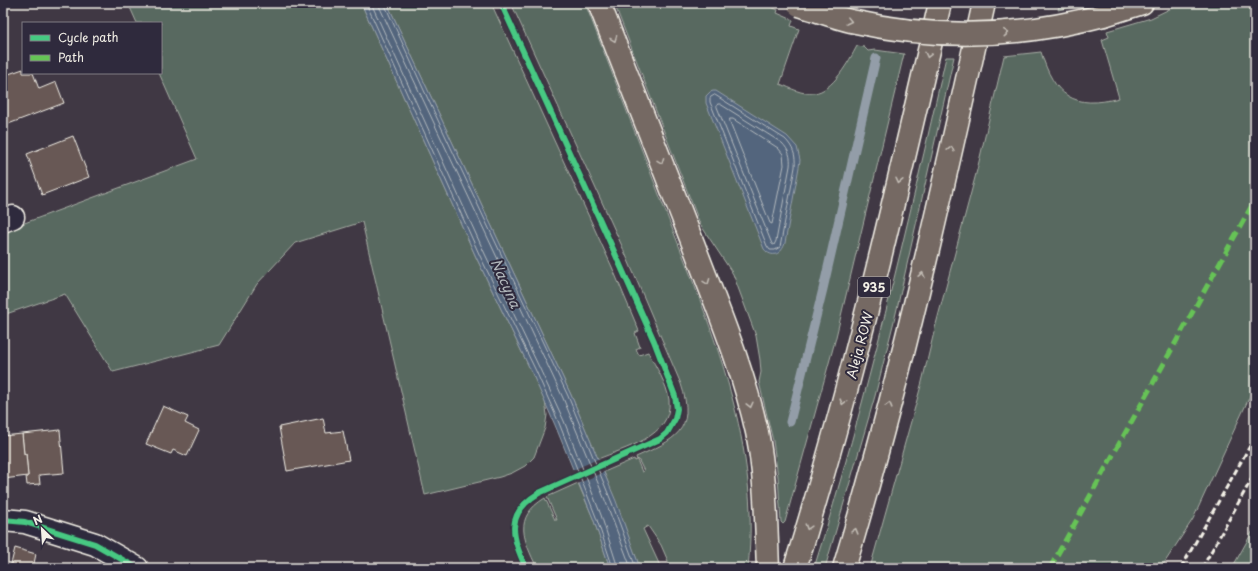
<svg xmlns="http://www.w3.org/2000/svg" width="1258" height="571" font-family="'Playpen Sans',sans-serif">
  <style>
    .green { fill: #586961; stroke: #a6ada4 }
    .water { fill: #52657d; stroke: #939da8 }
    .pier { fill: #403844 }
    .lines { fill: none; stroke-linecap: round; stroke-linejoin: round }
    .shore { stroke: #b3b9bd; stroke-width: 1 }
    .stream { stroke: #939da8; stroke-width: 9 }
    .building { fill: #675855; stroke: #f4f1e8 }
    .minor-casing { stroke: #f4f1e8; stroke-width: 25 }
    .major-casing { stroke: #f4f1e8; stroke-width: 25 }
    .minor { stroke: #2f2a3d; stroke-width: 22 }
    .major { stroke: #756964; stroke-width: 22 }
    .rail { stroke: #f4f1e8; stroke-width: 3; stroke-dasharray: 6 3; stroke-linecap: butt }
    .major-bridge-casing { stroke: #f4f1e8; stroke-width: 25; stroke-linecap: butt }
    .major-bridge { stroke: #756964; stroke-width: 22 }
    .quiet { stroke: #66c356; stroke-width: 5; stroke-dasharray: 10 5; stroke-linecap: butt }
    .cycleway-casing { stroke: #2f2a3d; stroke-width: 8 }
    .cycleway { stroke: #46c982; stroke-width: 6 }
    .oneway { stroke: #c1bbb3 }
    .labels { text-anchor: middle; dominant-baseline: central; stroke-width: 4; stroke-linejoin: round; paint-order: stroke }
    .shield { fill: #2f2a3d; stroke: #b9b5b5; stroke-width: 1 }
    .shield-label { font-size: 12px; font-weight: bold; fill: #f4f1e8 }
    .street-label { font-size: 13px; fill: #f4f1e8; stroke: #2f2a3d }
    .water-label { font-size: 14px; font-style: italic; fill: #b3b9bd; stroke: #2f2a3d }
  </style>
  <rect width="100%" height="100%" fill="#403844"/>
  <filter id="ink" filterUnits="userSpaceOnUse"><feTurbulence type="fractalNoise" baseFrequency=".025" numOctaves="2"/><feDisplacementMap in="SourceGraphic" scale="8" xChannelSelector="R" yChannelSelector="G"/><feConvolveMatrix kernelMatrix="1 2 1 2 8 2 1 2 1" color-interpolation-filters="sRGB"/></filter>
  <g filter="url(#ink)">
    <!-- green -->
    <g class="green">
      <path d="M128,3H361L476,257L532,373L545,401L547,415L545,428L534,457L525,466L512,473L500,477L425,495L362,222L295,243L257,284L219,345L113,372L65,294L3,315V231L197,159L159,73H161V23H137Z"/>
      <path d="M387,3H491L612,267L639,331L635,333L640,347L636,349L639,355L648,352C656,367 667,384 669,400C673,437 624,448 598,459L571,395Z"/>
      <path d="M511,3H585C613,76 642,150 670,223C714,335 761,445 748,568H671L661,545L648,526L643,529L661,568H640L604,472L634,459L635,461L637,460L642,472L644,471L638,459L637,460L636,457C674,440 697,431 681,384L622,246Z"/>
      <path d="M614,3H763L778,10L777,13L793,20L791,26L799,29L780,84C791,88 802,95 814,93C833,91 849,61 857,46L864,47L868,51L875,50L904,54L835,341L785,522L783,524L781,522L778,477L773,441L759,382L761,372L760,360L756,336L733,274L700,224Z"/>
      <path d="M1060,3H1089L1058,10Z"/>
      <path d="M1182,3H1255V385L1193,519L1161,568H870L922,382L935,328L977,170L1004,56L1041,52C1054,96 1074,110 1119,98L1102,40L1109,37L1107,31L1151,18Z"/>
      <path d="M946,57H954L896,313L875,396L825,568H814C867,400 907,228 946,57Z"/>
      <path d="M578,483L593,518L610,568H537C524,540 512,518 545,498L555,520H557L547,497Z"/>
      <path d="M1255,527V568H1232Z"/>
    </g>
    <!-- water -->
    <g class="water">
      <path d="M361,3H387L571,395L616,501L640,568H610L593,518L555,425L532,373L476,257Z"/>
      <path d="M713,91H716L787,136L797,147L800,160L799,167L785,243C782,254 772,259 764,249L706,103V96L710,92Z"/>
    </g>
    <!-- pier -->
    <path class="pier" d="M600,458L606,471L577,484L571,471Z"/>
    <g class="lines">
      <!-- shore -->
      <g class="shore">
        <path d="M366,3L480,256L536,371L559,423L596,517L613,568"/>
        <path d="M371,3L485,254L540,369L564,421L601,515L618,568"/>
        <path d="M379,3L380,8L563,398L607,505L631,568"/>
        <path d="M384,3L428,99L568,396L612,503L636,568"/>
        <path d="M715,95L785,139C793,147 796,155 795,167L781,242L780,247L775,250H770L767,246L710,102V98Z"/>
        <path d="M718,104H720L782,143C789,150 791,157 790,166L776,241L774,245L772,244L717,107Z"/>
        <path d="M730,119H733L778,148L783,154L784,165L772,224L770,223L730,122Z"/>
      </g>
      <!-- stream -->
      <path class="stream" d="M790,422L823,289L876,58"/>
    </g>
    <!-- building -->
    <g class="building">
      <path d="M23,69V73H33L39,89L56,82L64,103L3,126V76Z"/>
      <path d="M73,136L89,177L42,195L27,154Z"/>
      <path d="M163,406L188,417L185,423L199,430L187,456L173,450L171,454L146,444Z"/>
      <path d="M323,418L326,433L343,431L349,460L287,471L279,427Z"/>
      <path d="M60,430L64,473L39,475L40,484L27,485L26,476H28L26,454H24L22,434Z"/>
      <path d="M22,434L24,454H26L28,476L3,479V436Z"/>
      <path d="M15,548L36,554L33,568H10Z"/>
    </g>
    <g class="lines">
      <!-- minor casing -->
      <g class="minor-casing">
        <g id="minor">
          <path d="M3,221L13,217"/>
          <path d="M3,520L25,522L95,544L137,568"/>
        </g>
      </g>
      <!-- major casing -->
      <g class="major-casing">
        <g id="major">
          <path d="M599,3C631,84 662,165 694,246C717,307 743,368 757,432C766,477 766,523 768,568"/>
          <path d="M1104,15L1142,3"/>
          <path d="M795,568C853,382 896,193 940,3"/>
          <path d="M844,568C900,382 942,192 984,3"/>
        </g>
      </g>
      <!-- minor -->
      <use href="#minor" class="minor"/>
      <!-- major -->
      <use href="#major" class="major"/>
      <!-- rail -->
      <g class="rail">
        <path d="M1181,568L1255,437"/>
        <path d="M1202,568L1255,473"/>
      </g>
      <!-- major-bridge casing -->
      <g class="major-bridge-casing">
        <path id="major-bridge" d="M799,5C816,10 833,17 851,21C936,40 1019,38 1104,15"/>
      </g>
      <!-- major-bridge -->
      <use href="#major-bridge" class="major-bridge"/>
      <!-- quiet -->
      <path class="quiet" d="M1050,568L1255,200"/>
      <!-- cycleway casing -->
      <g class="cycleway-casing">
        <g id="cycleway">
          <path d="M501,3L609,240L654,341L675,396L677,409L675,419L667,433L660,439L539,493C504,514 512,537 526,568"/>
          <path d="M3,520L25,522L95,544L137,568"/>
        </g>
      </g>
      <!-- cycleway -->
      <use href="#cycleway" class="cycleway"/>
    </g>
    <!-- one-way arrows -->
    <defs><path id="oneway-chevron" d="M-2-3.5L2.5 0L-2 3.5" fill="none" stroke-width="1.6" stroke-linecap="round" stroke-linejoin="round"/></defs>
    <g class="oneway">
      <use href="#oneway-chevron" transform="translate(849 21) rotate(14)"/>
      <use href="#oneway-chevron" transform="translate(1006 33) rotate(-4)"/>
      <use href="#oneway-chevron" transform="translate(614 39) rotate(69)"/>
      <use href="#oneway-chevron" transform="translate(928 55) rotate(103)"/>
      <use href="#oneway-chevron" transform="translate(951 149) rotate(-77)"/>
      <use href="#oneway-chevron" transform="translate(661 161) rotate(69)"/>
      <use href="#oneway-chevron" transform="translate(899 181) rotate(103)"/>
      <use href="#oneway-chevron" transform="translate(922 275) rotate(-77)"/>
      <use href="#oneway-chevron" transform="translate(707 282) rotate(69)"/>
      <use href="#oneway-chevron" transform="translate(843 402) rotate(105)"/>
      <use href="#oneway-chevron" transform="translate(750 405) rotate(76)"/>
      <use href="#oneway-chevron" transform="translate(889 405) rotate(-75)"/>
      <use href="#oneway-chevron" transform="translate(808 527) rotate(107)"/>
      <use href="#oneway-chevron" transform="translate(855 531) rotate(-74)"/>
    </g>
  </g>
  <g class="labels">
    <!-- shield labels -->
    <rect class="shield" x="858" y="277" width="32" height="20" rx="3"/>
    <g class="shield-label">
      <text x="874" y="287">935</text>
    </g>
    <!-- street labels -->
    <g class="street-label">
      <text transform="translate(859 345) rotate(-75)">Aleja ROW</text>
    </g>
    <!-- water labels -->
    <g class="water-label">
      <text transform="translate(506 283) rotate(66)">Nacyna</text>
    </g>
  </g>
  <!-- margin -->
  <rect width="1258" height="571" fill="none" stroke="#2f2a3d" stroke-width="16"/>
  <rect x="8" y="8" width="1242" height="555" fill="none" stroke="#f4f1e8" stroke-width="1.5" filter="url(#ink)"/>
  <!-- legend -->
  <rect x="22" y="22" width="140" height="52" fill="#2f2a3d" stroke="#7e7a81"/>
  <rect x="30" y="35" width="20" height="6" fill="#46c982" stroke="#7e7a81"/>
  <text x="58" y="42" font-size="12" fill="#f4f1e8">Cycle path</text>
  <rect x="30" y="55" width="20" height="6" fill="#66c356" stroke="#7e7a81"/>
  <text x="58" y="62" font-size="12" fill="#f4f1e8">Path</text>
  <!-- north arrow -->
  <g transform="translate(42 529) rotate(335)" stroke="#2f2a3d" stroke-width="3" paint-order="stroke">
  <path d="M0-3L7 15L0 10L-7 15Z" fill="#f4f1e8"/>
  <text y="-6" font-size="11" font-weight="bold" text-anchor="middle" fill="#f4f1e8">N</text>
  </g>
</svg>
